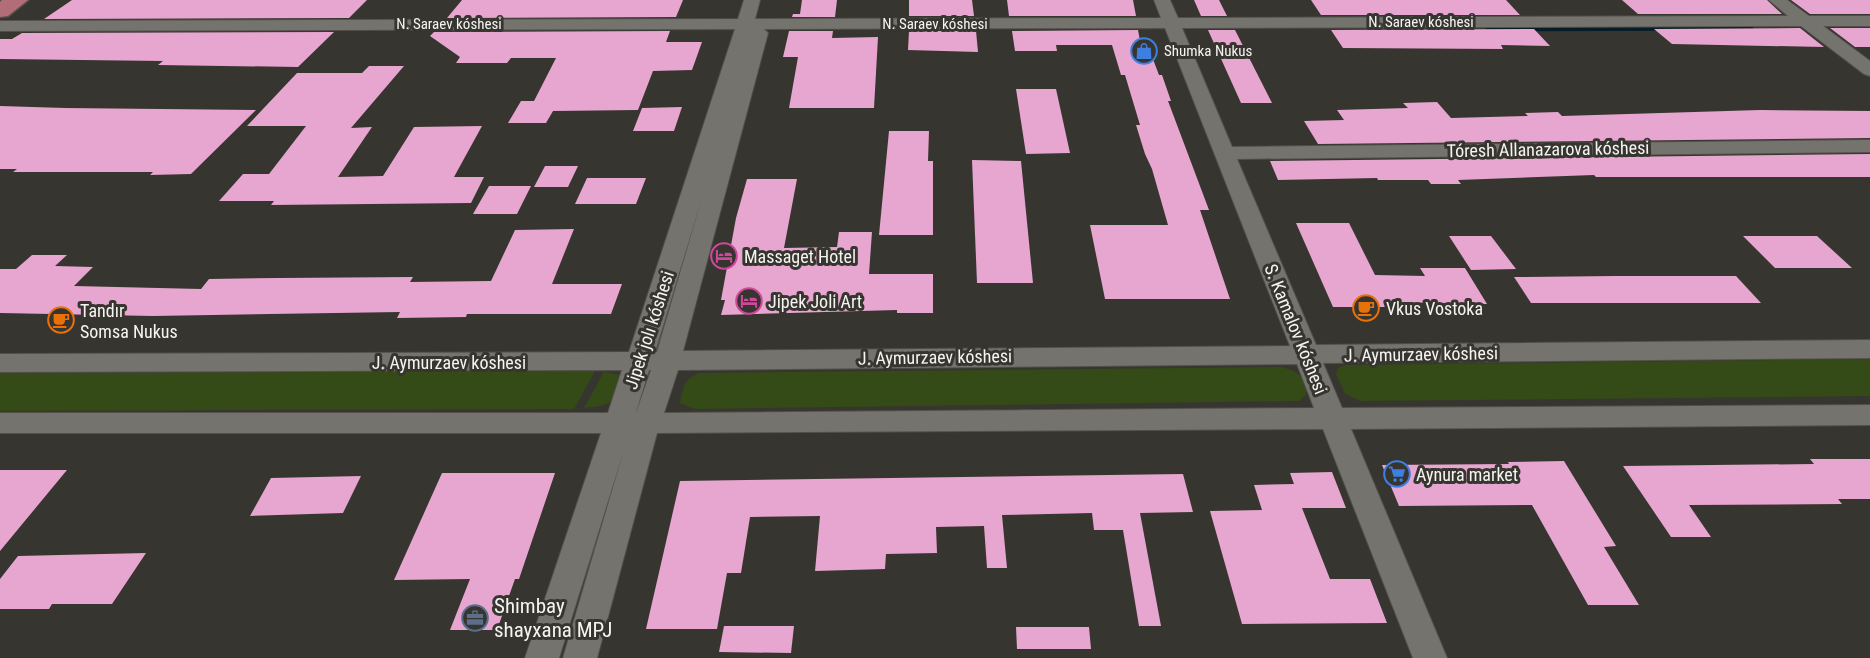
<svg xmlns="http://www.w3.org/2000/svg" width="1870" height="658" font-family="'Roboto Condensed',sans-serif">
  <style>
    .green { fill: #344a17 }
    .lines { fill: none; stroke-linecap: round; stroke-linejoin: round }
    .stream { stroke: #071b28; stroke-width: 5 }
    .building { fill: #e7a6cf }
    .minor-casing { stroke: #53504c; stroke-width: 2 }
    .major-casing { stroke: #53504c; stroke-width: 3 }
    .minor { fill: #75736d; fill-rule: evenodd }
    .major { fill: #b26e78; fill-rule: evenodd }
    .labels { text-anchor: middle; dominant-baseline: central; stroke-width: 6; stroke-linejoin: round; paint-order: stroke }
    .far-street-label { font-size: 15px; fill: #f6f4f1; stroke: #373530 }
    .far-poi-label { font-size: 15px; fill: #f6f4f1; stroke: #373530; text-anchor: start }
    .street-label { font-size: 18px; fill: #f6f4f1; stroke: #373530 }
    .poi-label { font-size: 18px; fill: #f6f4f1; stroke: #373530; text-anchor: start }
    .near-poi-label { font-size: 21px; fill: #f6f4f1; stroke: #373530; text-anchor: start }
  </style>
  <rect width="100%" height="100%" fill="#373530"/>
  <!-- green -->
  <g class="green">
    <path d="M1870,359V396L1361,401L1345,394L1336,374L1338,368L1344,365Z"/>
    <path d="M1281,367C1296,370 1309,378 1306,395L1299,401L695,409L680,403C683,387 684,379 699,373Z"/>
    <path d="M595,371L574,409L0,411V373Z"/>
    <path d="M604,372L621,375C617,402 611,406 584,408Z"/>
  </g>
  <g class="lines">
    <!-- stream -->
    <path class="stream" d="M1488,29L1751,28"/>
  </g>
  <!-- building -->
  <g class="building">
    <path d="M72,0H367L349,18L44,19Z"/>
    <path d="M462,0H683L676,17L447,18Z"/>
    <path d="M802,0H837L835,17H792L793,14H800Z"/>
    <path d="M909,0H972L974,16H909Z"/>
    <path d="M1007,0H1133L1136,16H1009Z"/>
    <path d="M1194,0H1219L1227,16H1201Z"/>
    <path d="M1311,0H1506L1520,15H1321Z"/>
    <path d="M1622,0H1767L1782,14H1638Z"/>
    <path d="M1791,0H1870V14H1810Z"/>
    <path d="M1800,28L1824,47L1672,44L1654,29Z"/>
    <path d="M1830,28H1870V47H1855Z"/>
    <path d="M1534,29L1550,46L1501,45L1503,49L1343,48L1331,30Z"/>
    <path d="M1138,30L1141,46H1148L1159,75H1162L1171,101H1168L1209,210H1200L1230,299H1105L1090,225H1168L1152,169L1145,154L1136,125H1140L1125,75H1121L1112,45H1056L1057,51H1015L1012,31Z"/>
    <path d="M1208,30H1235L1272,103H1241Z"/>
    <path d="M670,31L666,42H702L692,70L653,71L638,110L553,111L546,123H508L521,101H534L556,58H511L507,63H456L460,57L430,36L434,32Z"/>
    <path d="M789,31H833L832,38L878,37L874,108H789L798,57H783Z"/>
    <path d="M909,31H976L978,52L908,50Z"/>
    <path d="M334,32L298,67L158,65L163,61L0,59V39H12L22,33Z"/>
    <path d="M369,66H404L351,128L372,127L338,177L383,176L414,127L482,126L454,177H484L471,203L271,205L274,201H219L243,174H269L306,126H247L297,73H362Z"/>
    <path d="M1016,89H1056L1070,153L1026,154Z"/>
    <path d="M1437,102L1451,118L1528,116L1525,113L1558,112L1562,116L1760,110L1870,111V138L1318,144L1304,121L1344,120L1337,110L1408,108L1403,103Z"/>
    <path d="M0,106L65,108L256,110L191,174L150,175L153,172H13L17,169H0Z"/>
    <path d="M682,107L674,131H633L642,108Z"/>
    <path d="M889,131H929L928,161H933V235H879Z"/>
    <path d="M1870,154V177H1596L1594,175L1458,180L1461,184H1431L1428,180H1378L1377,178L1278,180L1270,161Z"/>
    <path d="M972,160L1021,161L1033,283H977Z"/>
    <path d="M545,166H578L568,187H534Z"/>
    <path d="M587,178H646L636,204H575Z"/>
    <path d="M747,179H797L784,248L837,247L839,232H872L869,274H933V313H897V310L721,315L725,300H721L736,218Z"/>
    <path d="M489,186H531L517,214H473Z"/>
    <path d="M1296,223H1349L1375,275L1425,276L1420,268H1465L1487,304L1389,302L1391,307H1333Z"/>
    <path d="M574,229L552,284H622L611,314H467L466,317L397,318L400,312L153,316L0,313V269H16L32,255H67L55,266L93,267L74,286L201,289L209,279L279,278L413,277L410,282L491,281L515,230Z"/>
    <path d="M1449,236H1491L1516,269L1471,270Z"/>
    <path d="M1743,236H1817L1852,268H1775Z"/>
    <path d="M1615,276H1736L1761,303H1531L1514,277Z"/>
    <path d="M1810,459H1870V499H1838L1842,504L1689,505L1711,537H1671L1623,466L1814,464Z"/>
    <path d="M1564,461L1616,546L1604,547L1639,605H1588L1532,505L1399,506L1382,465L1509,464L1508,462Z"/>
    <path d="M0,470H67L0,551Z"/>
    <path d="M1332,472L1346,508H1302L1330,579H1370L1387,623L1242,624L1210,511L1262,510L1254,485L1294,484L1290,473Z"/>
    <path d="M442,473H555L519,579H515L497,630H450L470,579L394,580Z"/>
    <path d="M1183,474L1193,512L1140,513L1161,626H1139L1123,530H1094L1092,513L1002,515L1007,568H987L984,526L936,527L937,553L886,554L885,569L815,571L820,516L750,517L741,573H727L717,629H646L680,481Z"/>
    <path d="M361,476L343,513L250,516L271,478Z"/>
    <path d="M146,553L112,604H52L49,609H0V579L18,556Z"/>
    <path d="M724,626H794L791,653L719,652Z"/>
    <path d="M1016,627H1089L1091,649H1017Z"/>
  </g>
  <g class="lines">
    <!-- minor casing -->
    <g class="minor-casing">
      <path id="minor" d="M744,0H760L755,19L1161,18L1154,0H1170L1178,18L1788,16L1769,0H1787L1809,16H1870V26H1823L1870,61V76L1864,74L1801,26L1182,28L1232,147L1870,140V152L1237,159L1316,345L1870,340V358L1323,363L1342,408L1870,405V425L1351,429L1447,658H1413L1323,429L657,433L597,658H563L624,450L559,658H525L601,433H0V413H608L622,370L0,372V354L629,352L735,29L0,31V21L738,19ZM1165,28L1290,346L683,351L768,33L764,29ZM702,198L657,352H655ZM1297,364L1314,408L664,413L678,370ZM649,370H651L636,413V412Z"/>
    </g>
    <!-- major casing -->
    <g class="major-casing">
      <path id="major" d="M2,0H28L8,16L0,17V2Z"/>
    </g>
    <!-- minor -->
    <use href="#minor" class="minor"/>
    <!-- major -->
    <use href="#major" class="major"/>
  </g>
  <!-- icons -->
  <defs>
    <g id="shop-ring" transform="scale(1.35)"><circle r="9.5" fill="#373530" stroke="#3f7fe0" stroke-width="1.5"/><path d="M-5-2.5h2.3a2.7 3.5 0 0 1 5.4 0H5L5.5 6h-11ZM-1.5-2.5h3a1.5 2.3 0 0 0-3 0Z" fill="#3f7fe0"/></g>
    <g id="hotel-ring" transform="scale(1.35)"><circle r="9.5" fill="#373530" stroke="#d1479c" stroke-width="1.5"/><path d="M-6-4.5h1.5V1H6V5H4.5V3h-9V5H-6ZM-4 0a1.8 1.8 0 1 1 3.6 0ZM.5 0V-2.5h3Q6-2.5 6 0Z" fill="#d1479c"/></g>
    <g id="cafe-ring" transform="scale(1.35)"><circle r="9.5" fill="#373530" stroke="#e8710a" stroke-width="1.5"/><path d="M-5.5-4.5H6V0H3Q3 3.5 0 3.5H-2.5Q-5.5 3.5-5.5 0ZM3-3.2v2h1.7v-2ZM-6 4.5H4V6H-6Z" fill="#e8710a"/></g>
    <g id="supermarket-ring" transform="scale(1.35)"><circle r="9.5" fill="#373530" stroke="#3f7fe0" stroke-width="1.5"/><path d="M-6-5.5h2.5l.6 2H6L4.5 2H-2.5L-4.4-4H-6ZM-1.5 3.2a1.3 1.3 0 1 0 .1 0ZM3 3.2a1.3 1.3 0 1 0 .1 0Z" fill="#3f7fe0"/></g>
    <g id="office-ring" transform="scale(1.35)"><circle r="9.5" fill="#373530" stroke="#5c6f8a" stroke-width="1.5"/><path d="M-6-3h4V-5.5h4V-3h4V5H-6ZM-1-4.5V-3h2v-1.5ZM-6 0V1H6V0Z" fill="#5c6f8a"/></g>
  </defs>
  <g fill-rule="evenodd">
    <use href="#shop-ring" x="1144" y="51"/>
    <use href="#hotel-ring" x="724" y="256"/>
    <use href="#hotel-ring" x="749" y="301"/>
    <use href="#cafe-ring" x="1366" y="308"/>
    <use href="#cafe-ring" x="61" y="320"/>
    <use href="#supermarket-ring" x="1397" y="474"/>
    <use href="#office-ring" x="475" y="618"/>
  </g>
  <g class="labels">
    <!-- far-street labels -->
    <g class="far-street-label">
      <text x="1421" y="22">N. Saraev kóshesi</text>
      <text x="449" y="24">N. Saraev kóshesi</text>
      <text x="935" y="24">N. Saraev kóshesi</text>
    </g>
    <!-- far-poi labels -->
    <g class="far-poi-label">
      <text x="1164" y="51">Shumka Nukus</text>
    </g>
    <!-- street labels -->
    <g class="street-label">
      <text transform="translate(1548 149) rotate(-1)">Tóresh Allanazarova kóshesi</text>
      <text transform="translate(1296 329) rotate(68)">S. Kamalov kóshesi</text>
      <text transform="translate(649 330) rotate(-72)">Jipek jolı kóshesi</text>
      <text transform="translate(1421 354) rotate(-1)">J. Aymurzaev kóshesi</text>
      <text transform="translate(935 357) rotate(-1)">J. Aymurzaev kóshesi</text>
      <text x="449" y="362">J. Aymurzaev kóshesi</text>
    </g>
    <!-- poi labels -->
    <g class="poi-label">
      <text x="744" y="256">Massaget Hotel</text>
      <text x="768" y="301">Jipek Joli Art</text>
      <text x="1386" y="308">Vkus Vostoka</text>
      <text x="80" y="310">Tandır<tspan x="80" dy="21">Somsa Nukus</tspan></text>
      <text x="1416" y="474">Aynura market</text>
    </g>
    <!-- near-poi labels -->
    <g class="near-poi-label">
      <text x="494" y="606">Shimbay<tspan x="494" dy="24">shayxana MPJ</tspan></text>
    </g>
  </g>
</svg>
